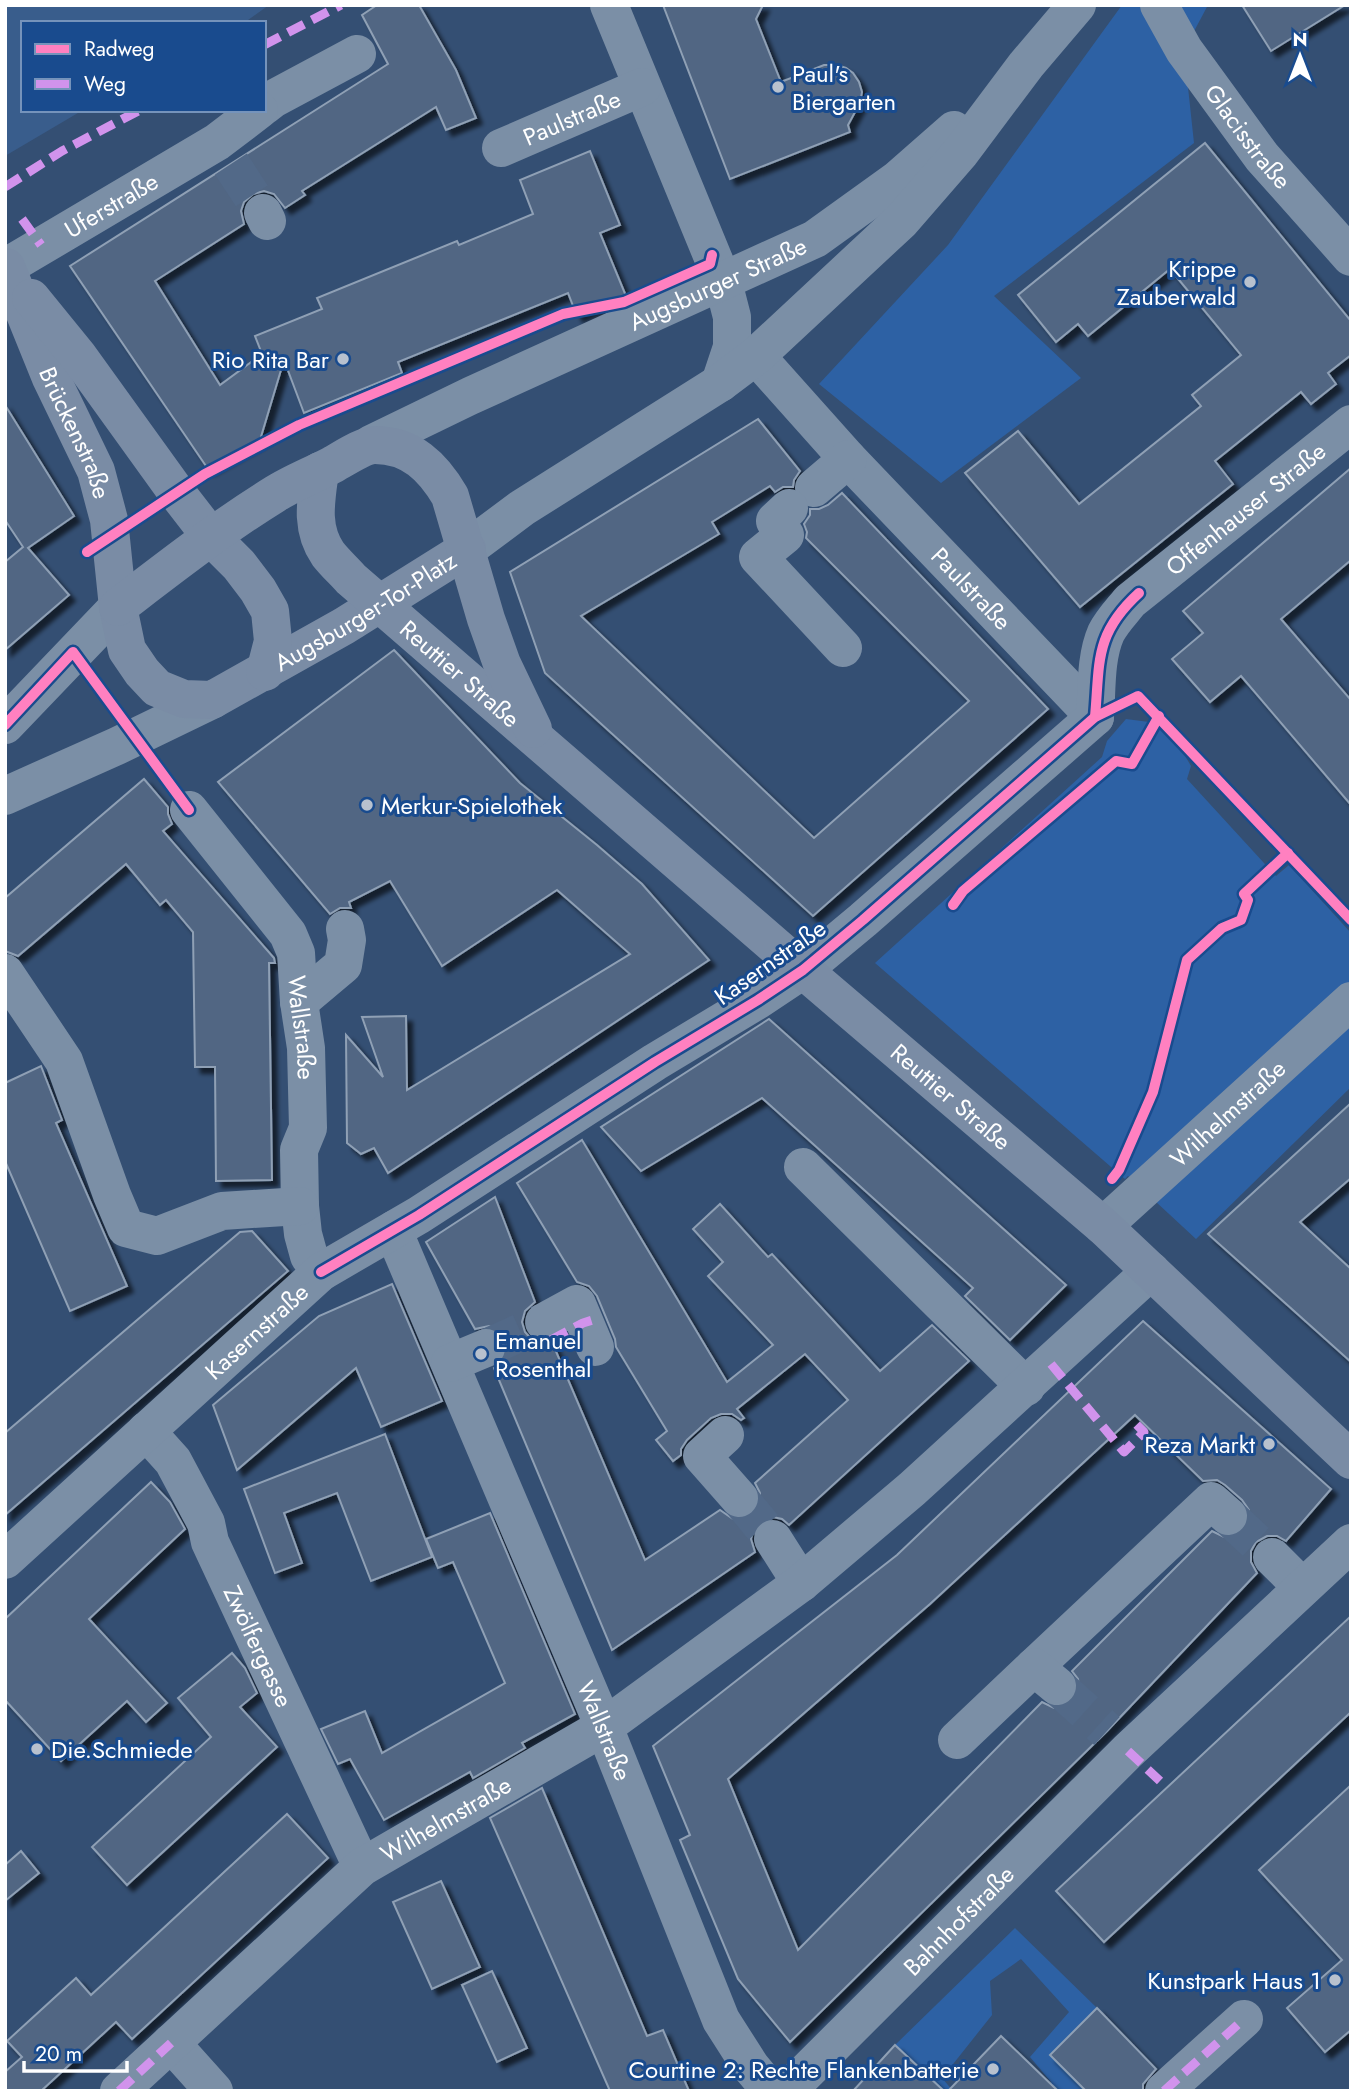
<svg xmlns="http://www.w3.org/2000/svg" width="1356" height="2096" font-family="Jost,sans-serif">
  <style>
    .green { fill: #2d61a4 }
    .water { fill: #395d8c }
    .building { fill: #516683; stroke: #8fa0b5; stroke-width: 2; fill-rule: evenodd; filter: url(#shadow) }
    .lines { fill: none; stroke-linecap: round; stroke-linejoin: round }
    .minor-tunnel { stroke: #526988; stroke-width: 38; stroke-dasharray: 38 19; stroke-linecap: butt }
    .minor { stroke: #7b8fa6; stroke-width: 38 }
    .major { stroke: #7a8ca5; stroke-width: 38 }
    .quiet { stroke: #d193ec; stroke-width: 9; stroke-dasharray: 18 9; stroke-linecap: butt }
    .cycleway-casing { stroke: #194b8e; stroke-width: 15 }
    .cycleway { stroke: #ff80c0; stroke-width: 10 }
    .poi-dot { fill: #b8c1ce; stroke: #194b8e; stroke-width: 2.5 }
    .labels { text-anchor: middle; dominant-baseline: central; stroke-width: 6; stroke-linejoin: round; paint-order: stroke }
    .poi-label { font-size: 24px; fill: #fff; stroke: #194b8e; text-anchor: end }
    .street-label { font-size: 24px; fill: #fff; stroke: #194b8e }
  </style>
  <defs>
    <filter id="shadow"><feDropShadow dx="6" dy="6" stdDeviation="2" flood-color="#0009"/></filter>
  </defs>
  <rect width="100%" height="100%" fill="#344f73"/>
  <!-- green -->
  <g class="green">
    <path d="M1122,5H1208L1184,50L1194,143L994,296L1081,378L941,483L819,384L948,245Z"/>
    <path d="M1126,719L1157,723L1175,739L1191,766L1187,779L1276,876L1289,865L1351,933V1087L1196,1239L1128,1176L1125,1179L875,963L1102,757L1107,741Z"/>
    <path d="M1015,1928L1097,2008L1086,2091H1043L1051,2082L1030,2057L1069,2012L1021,1959L990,1981L992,2015L942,2078L953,2091H930L895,2045Z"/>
  </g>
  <!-- water -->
  <path class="water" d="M5,5H269L244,23H23V110H83L5,156Z"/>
  <!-- building -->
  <g class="building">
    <path d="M377,5H419L456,70L476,118L446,130L436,107L302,191L305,195L285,208L274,194L264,191L253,194L244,202L241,211L244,224L155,281L220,385L262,354L255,336L322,309L317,298L457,241L459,245L533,214L520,180L590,151L620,225L600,233L626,296L577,316L568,293L398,362L402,373L304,413L284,360L260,440L208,469L70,266L388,64L362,15Z"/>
    <path d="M663,5H763L756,19L781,82L824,65H837L846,68L853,73L859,82L862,92L860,103L848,125L850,132L730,179Z"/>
    <path d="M1242,5H1345L1271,51Z"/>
    <path d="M1205,143L1351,321V355L1328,373L1336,384L1311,404L1301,392L1215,461L1233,484L1080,607L965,473L1018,431L1079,504L1201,406L1192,395L1241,355L1170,269L1088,336L1078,324L1056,342L1018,295Z"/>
    <path d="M5,405L74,516L28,548L69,595L5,650V562L23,547L5,520Z"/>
    <path d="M758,419L800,471L794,480L793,487H783L775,492L770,486L712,522L719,534L581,616L814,838L969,701L806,538L807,532L804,524L810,515V509H819L828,505L842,493L1048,709L813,916L545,673L510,572Z"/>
    <path d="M1351,468V560L1281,619L1351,700V805L1241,676L1210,702L1172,659L1203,633L1183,611Z"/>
    <path d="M394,650L520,783L597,845L642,884L709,960L388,1173L374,1148L361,1154L347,1143L346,1035L383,1077L362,1017L406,1016L407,1090L630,954L557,890L442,966L390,881L349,902L351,908H340L330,914L218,782Z"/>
    <path d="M144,779L168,807V814L172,824L163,831L274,958L275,963H269L272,1180L216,1181L215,1067H195L193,932L166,900L160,905L126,864L18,956L5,951V898Z"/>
    <path d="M769,1019L1066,1285L1010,1340L965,1296L973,1288L762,1098L641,1171L601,1127Z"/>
    <path d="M41,1066L62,1120L56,1123L127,1286L70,1311L5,1161V1083Z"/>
    <path d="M1351,1103V1178L1300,1222L1351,1269V1362L1208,1234Z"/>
    <path d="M582,1140L727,1382L773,1345L708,1276L723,1262L693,1229L720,1204L768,1257L772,1254L880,1371L932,1325L969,1361L789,1525L782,1519L773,1517L761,1521L754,1528L751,1539L755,1552L612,1650L494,1368L503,1362L508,1351L506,1339L500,1331L489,1326L475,1329L426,1242L495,1197L535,1302L525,1311L522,1322L525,1332L533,1341L543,1344L552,1342L645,1560L720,1510L733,1519H744L753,1515L760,1504V1493L755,1483L848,1400L805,1354L737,1409L744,1418L741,1420L732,1414H721L711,1418L687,1440L681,1449V1455L673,1461L656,1440L667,1431L616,1347L615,1339L597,1296L589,1286L577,1282L517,1183Z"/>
    <path d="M252,1231L288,1271L5,1515V1433L240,1232Z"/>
    <path d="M392,1284L442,1401L381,1427L356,1368L237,1470L213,1405L319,1316Z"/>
    <path d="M1143,1321L1331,1489L1286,1541L1277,1536H1267L1256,1542L1251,1551V1562L1257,1573L1107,1731L790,2042L738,1979L680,1840L690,1835L653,1746L897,1555ZM1135,1415L1203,1481L1217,1480L1225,1485L1242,1500L1249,1510V1521L1245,1530L1236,1536L1224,1537L1212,1531L1072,1671L1078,1679L1079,1689L1073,1700L1065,1706L1054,1708L1042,1702L798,1950L728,1779L930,1604Z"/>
    <path d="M385,1434L432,1557L371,1581L337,1493L284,1513L302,1563L275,1573L244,1489Z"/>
    <path d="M151,1482L170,1502L185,1529L89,1619L167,1703L146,1722L127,1701L61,1761L5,1700V1619Z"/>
    <path d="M490,1513L575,1714L522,1743L525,1748L473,1778L470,1772L384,1820L350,1759L338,1764L321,1729L365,1711L382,1753L505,1683L453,1562L438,1568L426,1539Z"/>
    <path d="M1351,1616V1712L1104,1942L1056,1891Z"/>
    <path d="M232,1653L245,1668L257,1693L240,1707L277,1747L127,1885L92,1847L211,1737L178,1698Z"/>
    <path d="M1351,1785V2030L1325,2052L1287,2008L1342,1960L1259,1870Z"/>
    <path d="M542,1788L647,2036L663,2030L689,2091H610L490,1818Z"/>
    <path d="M287,1814L328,1858L132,2039L116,2022L41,2091H5V2072L22,2057L7,2041L76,1978L91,1995Z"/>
    <path d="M21,1851L39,1873L5,1901V1865Z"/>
    <path d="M441,1881L480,1967L432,1989L393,1902Z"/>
    <path d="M492,1971L527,2048L497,2062L462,1985Z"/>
    <path d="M1097,2008L1156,2069L1143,2084V2091H1086L1050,2055Z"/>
    <path d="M1001,2036L1058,2091H948Z"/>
    <path d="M895,2045L944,2091H853Z"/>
  </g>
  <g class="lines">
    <!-- minor-tunnel -->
    <g class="minor-tunnel">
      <path d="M231,164L263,213"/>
      <path d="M486,1348L544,1322"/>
      <path d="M739,1498L773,1539"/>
      <path d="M1228,1516L1272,1557"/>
      <path d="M1057,1686L1107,1731"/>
    </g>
    <!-- minor -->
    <g class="minor">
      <path d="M609,5L723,282L732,317V347L720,383"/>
      <path id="s1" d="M1159,5L1184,50L1262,157L1351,257"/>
      <path d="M264,106L273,99L357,54"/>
      <path id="s2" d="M501,148L642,87"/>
      <path d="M263,213L267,221"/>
      <path id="s3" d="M6,267L217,142L259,110"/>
      <path id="s4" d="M756,356L848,459L1095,717"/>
      <path id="s5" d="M371,444L470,396L815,239L897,180L954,130"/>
      <path d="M814,488L848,459"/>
      <path d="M789,508L775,521L785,535L758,557L843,648"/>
      <path d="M467,549L522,508L720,383L756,356L901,221L960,153L1026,65L1077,5"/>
      <path d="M5,725L118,607"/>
      <path d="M5,796L117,746L212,700"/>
      <path id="s6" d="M189,810L288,934L296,953L299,1002L306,1048L308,1128L299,1150L300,1206L303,1234L309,1256L321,1272"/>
      <path d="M5,973L64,1061L112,1195L126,1228L157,1236L222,1211L300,1206"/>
      <path d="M299,1002L343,965L347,940L345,929"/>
      <path d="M803,1167L1026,1387"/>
      <path id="s7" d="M1103,1226L1351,1001"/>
      <path id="s8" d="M395,1229L398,1242L604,1727L721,2020L751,2067L771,2091"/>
      <path d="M544,1322L577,1304L595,1347"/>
      <path d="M450,1363L486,1348"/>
      <path id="s9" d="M146,1431L173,1461L206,1523L210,1542L362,1867"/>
      <path d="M725,1435L702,1456L739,1498"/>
      <path d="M773,1539L801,1583"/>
      <path d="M1272,1557L1302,1587"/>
      <path id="s10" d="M5,1560L321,1272L419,1215L655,1062L758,1000L803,970L863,920L1095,717C1097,691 1095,658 1106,633C1112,621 1122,611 1130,601L1351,424"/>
      <path d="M1034,1667L1211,1501L1228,1516"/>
      <path d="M957,1740L1034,1667L1057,1686"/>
      <path d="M171,2043L214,2091"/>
      <path id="s11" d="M119,2091L362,1867L604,1727L801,1583L912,1489L1151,1271"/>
      <path id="s12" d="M787,2091L1128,1751L1351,1543"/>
      <path d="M1164,2091L1244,2019"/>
    </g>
    <!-- major -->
    <g class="major">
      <path id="s13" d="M6,267L51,378L96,471L109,520L118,607L127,650L142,672L157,688L184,699L212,700L344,626L467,549"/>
      <path d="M31,298L79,357L177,493L211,537L239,565L258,590L270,611L273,641L265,672"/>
      <path id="s14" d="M320,471C316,500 310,528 328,554C335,563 344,571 351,579L803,970L1103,1226L1351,1460"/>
      <path d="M118,607C169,568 220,528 275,494C292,483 313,475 332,465C343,459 364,445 375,445C411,445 433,467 450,496L486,619L502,664L533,729"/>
    </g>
    <!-- quiet -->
    <g class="quiet">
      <path d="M264,45L341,5"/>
      <path d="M5,187L62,151L140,110"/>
      <path d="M22,219L41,245"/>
      <path d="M551,1340L583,1323L599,1318"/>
      <path d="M1051,1364L1124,1452L1144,1432L1131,1419"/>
      <path d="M1128,1751L1160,1781"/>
      <path d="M119,2091L171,2043"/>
      <path d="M1164,2091L1244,2019"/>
    </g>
    <!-- cycleway casing -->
    <g class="cycleway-casing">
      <g id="cycleway">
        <path d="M87,552L205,474L299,425L563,314L624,302L710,264L712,255"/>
        <path d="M1095,717C1100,662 1094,634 1139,593"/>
        <path d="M5,725L73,652L189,810"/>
        <path d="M953,905L963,891L1116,761L1132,764L1159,716"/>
        <path d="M1112,1179L1119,1170L1153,1092L1187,960L1222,928L1241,920L1248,900L1244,894L1288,853"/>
        <path d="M321,1272L419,1215L655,1062L758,1000L803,970L863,920L1095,717L1138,696L1351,920"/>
      </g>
    </g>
    <!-- cycleway -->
    <use href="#cycleway" class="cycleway"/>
  </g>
  <!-- markers -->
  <g class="poi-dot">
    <circle cx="778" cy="87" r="7"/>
    <circle cx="1250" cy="282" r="7"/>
    <circle cx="343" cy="359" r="7"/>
    <circle cx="367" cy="805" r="7"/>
    <circle cx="481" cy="1354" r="7"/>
    <circle cx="1269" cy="1444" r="7"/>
    <circle cx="37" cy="1749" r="7"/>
    <circle cx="1335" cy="1980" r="7"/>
    <circle cx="993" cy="2069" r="7"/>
  </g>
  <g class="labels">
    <!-- poi labels -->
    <g class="poi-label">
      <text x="792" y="73" text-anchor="start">Paul's<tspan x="792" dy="28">Biergarten</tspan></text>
      <text x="1236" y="268">Krippe<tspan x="1236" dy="28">Zauberwald</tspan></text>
      <text x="329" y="359">Rio Rita Bar</text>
      <text x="381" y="805" text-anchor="start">Merkur-Spielothek</text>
      <text x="495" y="1340" text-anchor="start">Emanuel<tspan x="495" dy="28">Rosenthal</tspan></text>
      <text x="1255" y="1444">Reza Markt</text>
      <text x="51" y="1749" text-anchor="start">Die.Schmiede</text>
      <text x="1321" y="1980">Kunstpark Haus 1</text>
      <text x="979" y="2069">Courtine 2: Rechte Flankenbatterie</text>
    </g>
    <!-- street labels -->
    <g class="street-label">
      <text stroke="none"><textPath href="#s2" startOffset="77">Paulstraße</textPath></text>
      <text stroke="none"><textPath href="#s1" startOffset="159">Glacisstraße</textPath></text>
      <text stroke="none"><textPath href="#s3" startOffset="122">Uferstraße</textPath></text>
      <text stroke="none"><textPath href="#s5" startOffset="382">Augsburger Straße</textPath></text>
      <text stroke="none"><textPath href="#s13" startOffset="180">Brückenstraße</textPath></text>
      <text stroke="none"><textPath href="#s10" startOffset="1656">Offenhauser Straße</textPath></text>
      <text stroke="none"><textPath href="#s4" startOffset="317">Paulstraße</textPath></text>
      <text stroke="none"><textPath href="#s13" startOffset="688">Augsburger-Tor-Platz</textPath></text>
      <text stroke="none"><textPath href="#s14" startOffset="264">Reuttier Straße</textPath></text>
      <text transform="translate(770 962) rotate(-35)">Kasernstraße</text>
      <text stroke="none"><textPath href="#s6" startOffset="254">Wallstraße</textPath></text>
      <text stroke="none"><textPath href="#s14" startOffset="912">Reuttier Straße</textPath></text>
      <text stroke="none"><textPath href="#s7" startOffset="168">Wilhelmstraße</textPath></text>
      <text stroke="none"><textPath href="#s10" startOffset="340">Kasernstraße</textPath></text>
      <text stroke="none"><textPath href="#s9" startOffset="245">Zwölfergasse</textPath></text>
      <text stroke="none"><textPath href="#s8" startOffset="544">Wallstraße</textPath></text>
      <text stroke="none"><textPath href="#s11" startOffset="427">Wilhelmstraße</textPath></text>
      <text stroke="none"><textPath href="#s12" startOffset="242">Bahnhofstraße</textPath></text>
    </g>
  </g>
  <!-- border -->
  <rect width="1356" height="2096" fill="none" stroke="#ffffff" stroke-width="14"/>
  <!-- legend -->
  <rect x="21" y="21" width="245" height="91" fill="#194b8e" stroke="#7593bb" stroke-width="2"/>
  <rect x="35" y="44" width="35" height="10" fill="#ff80c0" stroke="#7593bb" stroke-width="2"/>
  <text x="84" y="56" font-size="21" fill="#ffffff">Radweg</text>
  <rect x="35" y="79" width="35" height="10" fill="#d193ec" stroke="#7593bb" stroke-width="2"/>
  <text x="84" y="91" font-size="21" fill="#ffffff">Weg</text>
  <!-- north arrow -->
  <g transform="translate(1300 56)" stroke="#194b8e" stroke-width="5" paint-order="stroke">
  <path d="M0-5L12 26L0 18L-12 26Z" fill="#ffffff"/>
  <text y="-10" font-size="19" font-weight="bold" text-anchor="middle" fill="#ffffff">N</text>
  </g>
  <!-- scale -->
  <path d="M24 2061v10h103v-10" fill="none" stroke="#ffffff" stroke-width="3.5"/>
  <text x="35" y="2061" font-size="21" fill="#ffffff" stroke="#194b8e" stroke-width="5" paint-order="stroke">20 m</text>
</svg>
